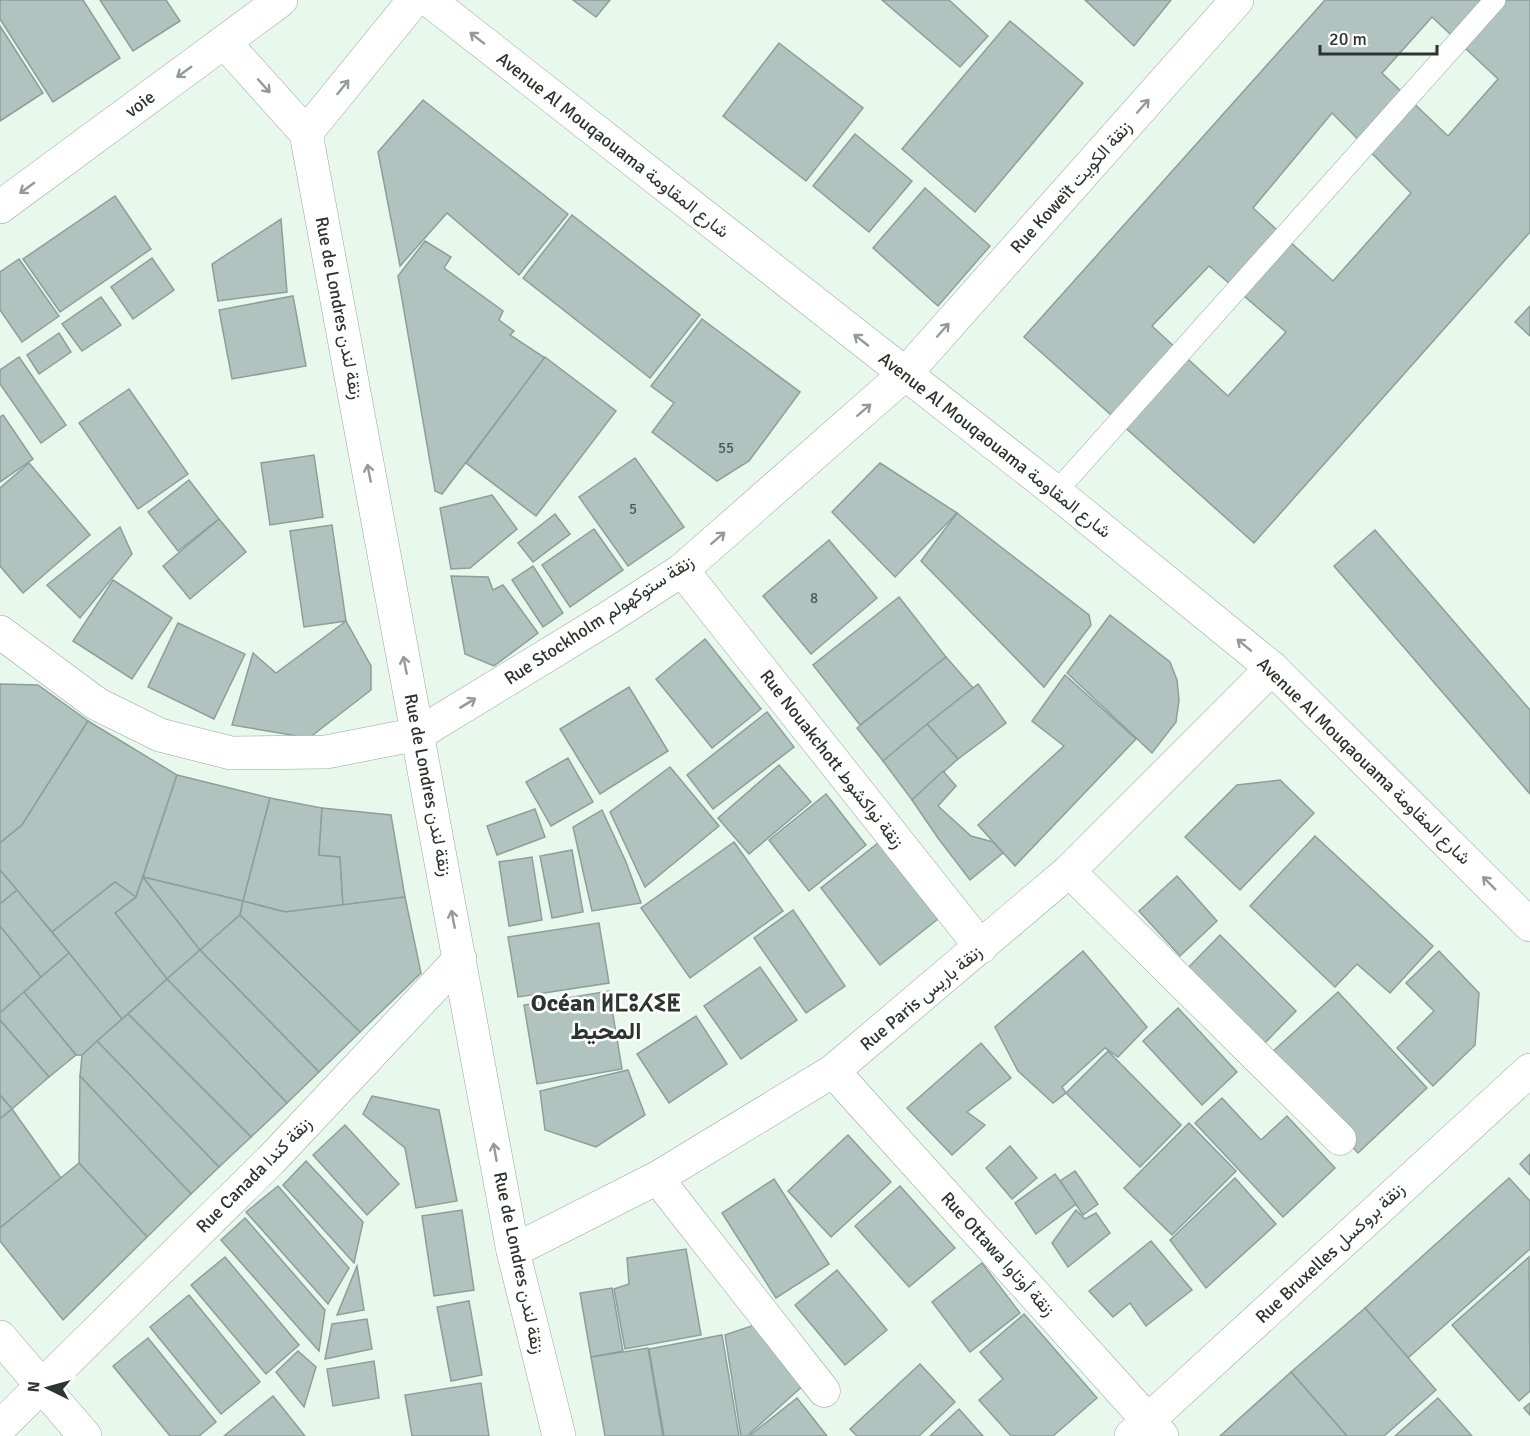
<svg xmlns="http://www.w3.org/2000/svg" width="1530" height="1436" font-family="Signika,Vazirmatn,'Noto Sans Tifinagh',sans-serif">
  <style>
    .building { fill: #b0c3be; stroke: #8c9f9a; stroke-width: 1.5; fill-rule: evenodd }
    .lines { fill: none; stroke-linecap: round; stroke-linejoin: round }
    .service-casing { stroke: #98a59a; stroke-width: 22 }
    .pedestrian-casing { stroke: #98a59a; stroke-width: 33 }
    .minor-casing { stroke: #98a59a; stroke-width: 34 }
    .tertiary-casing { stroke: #98a59a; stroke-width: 34 }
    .service { stroke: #fff; stroke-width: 21 }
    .pedestrian { stroke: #fff; stroke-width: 32 }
    .minor { stroke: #fff; stroke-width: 33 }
    .tertiary { stroke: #fff; stroke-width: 33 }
    .oneway { stroke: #969a97 }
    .labels { text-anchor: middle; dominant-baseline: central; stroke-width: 5; stroke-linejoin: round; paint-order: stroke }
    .number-label { font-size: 15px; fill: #4e5853 }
    .street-label { font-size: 18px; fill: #2e342f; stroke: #fff }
    .district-label { font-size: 24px; font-weight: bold; fill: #2e342f; stroke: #fff }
  </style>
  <rect width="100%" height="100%" fill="#e9f8ec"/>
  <!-- building -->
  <g class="building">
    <path d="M0,0H83L120,58L53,102L0,19Z"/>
    <path d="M100,0H166L180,21L133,51Z"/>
    <path d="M573,0H610L596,17Z"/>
    <path d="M882,0H949L988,36L960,67Z"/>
    <path d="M1085,0H1171L1134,46Z"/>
    <path d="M1325,0H1530V232L1254,543L1024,337ZM1432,17L1498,79L1448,136L1382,73ZM1332,113L1411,193L1333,281L1253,208ZM1209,266L1286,332L1228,396L1152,326Z"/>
    <path d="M1010,21L1083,83L975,212L902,149Z"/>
    <path d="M0,26L43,93L0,121Z"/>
    <path d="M779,43L863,108L806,181L723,116Z"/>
    <path d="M423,100L568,214L519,275L447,213L400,266L378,152Z"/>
    <path d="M855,134L912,181L869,232L813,186Z"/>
    <path d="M925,188L990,246L938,306L873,248Z"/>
    <path d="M115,196L151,249L60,312L23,259Z"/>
    <path d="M572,215L700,315L650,378L523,278Z"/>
    <path d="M281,219L287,292L218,301L212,264Z"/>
    <path d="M425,241L451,257L444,268L503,311L499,320L514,331L510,335L545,358L442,494L435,491L398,276Z"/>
    <path d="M152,258L174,290L133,319L111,287Z"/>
    <path d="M19,259L59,316L22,342L0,310V272Z"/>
    <path d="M293,296L306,366L232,379L219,310Z"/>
    <path d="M101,297L121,325L82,351L62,324Z"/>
    <path d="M1530,306V336L1515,322Z"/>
    <path d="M702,319L800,392L749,461L717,481L652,432L674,403L651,386Z"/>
    <path d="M59,333L71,352L39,374L27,355Z"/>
    <path d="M19,357L66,425L41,443L0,384V370Z"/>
    <path d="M545,357L616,411L536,516L466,463Z"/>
    <path d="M129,389L188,474L138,509L79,423Z"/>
    <path d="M3,415L33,459L0,482V417Z"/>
    <path d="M314,455L323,517L270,525L261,463Z"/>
    <path d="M635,458L684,527L628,566L579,497Z"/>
    <path d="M29,463L90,535L23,593L0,566V488Z"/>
    <path d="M880,463L957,513L895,577L832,512Z"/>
    <path d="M189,480L219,519L178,551L148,512Z"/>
    <path d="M492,495L517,529L470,568L451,569L440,508Z"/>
    <path d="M957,513L1089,615L1091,625L1044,687L921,561Z"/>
    <path d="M555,514L570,534L533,562L518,543Z"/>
    <path d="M219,519L246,552L190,599L163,566Z"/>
    <path d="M332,525L346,621L304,627L290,531Z"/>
    <path d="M120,527L132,554L80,618L47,585Z"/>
    <path d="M594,529L623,570L570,607L542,565Z"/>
    <path d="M1375,530L1530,710V794L1334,566Z"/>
    <path d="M829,540L877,598L811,654L763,596Z"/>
    <path d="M533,566L563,613L543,627L512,580Z"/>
    <path d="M451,576L488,577L493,590L503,585L538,633L494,666L465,654Z"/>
    <path d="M113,580L172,618L132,679L73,641Z"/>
    <path d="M899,597L946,657L860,725L813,665Z"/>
    <path d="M1110,615L1170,662L1177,680L1179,700L1176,722L1152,753L1067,673Z"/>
    <path d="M346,621L371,666V690L309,738L232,725L253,653L276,673Z"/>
    <path d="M178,623L245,654L214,719L148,687Z"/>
    <path d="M705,639L761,709L712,748L656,679Z"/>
    <path d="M946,657L973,688L883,761L857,728Z"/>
    <path d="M1065,675L1136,739L1015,866L978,825L1064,746L1032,721Z"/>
    <path d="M0,684L38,685L88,721L22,825L0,843Z"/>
    <path d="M978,684L1006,723L958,759L927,724Z"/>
    <path d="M629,687L668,751L600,794L560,729Z"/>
    <path d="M767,712L794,747L713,809L687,775Z"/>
    <path d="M88,721L177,775L136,897L115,882L52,932L0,870V843L22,825Z"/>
    <path d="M927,724L958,759L912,800L883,761Z"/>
    <path d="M568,758L593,802L551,826L526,782Z"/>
    <path d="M779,765L811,802L749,854L718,818Z"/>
    <path d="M670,767L719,826L645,887L610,812Z"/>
    <path d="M943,771L956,786L938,806L971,836L993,842L1003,853L970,880L938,838L912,800Z"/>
    <path d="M177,775L270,798L243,901L143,877Z"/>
    <path d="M1280,780L1314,813L1240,890L1185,837L1237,785Z"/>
    <path d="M826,794L866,845L809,891L769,840Z"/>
    <path d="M270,798L322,808L319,855L340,857L343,905L285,912L243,901Z"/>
    <path d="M322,808L391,815L405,897L343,905L340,857L319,855Z"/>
    <path d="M535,809L545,837L497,855L487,826Z"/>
    <path d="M602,810L626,862L641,903L592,911L573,827Z"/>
    <path d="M1315,836L1433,946L1390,993L1357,964L1335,987L1250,906Z"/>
    <path d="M734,842L783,911L690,978L641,908Z"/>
    <path d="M878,843L938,919L880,965L821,888Z"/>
    <path d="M572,850L583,912L552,918L540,856Z"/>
    <path d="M532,857L542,920L509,926L499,862Z"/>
    <path d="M0,870L17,890L0,904Z"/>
    <path d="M1177,876L1217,921L1180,956L1139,911Z"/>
    <path d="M143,877L200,950L167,979L115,913L136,897Z"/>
    <path d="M143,877L243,901L240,915L200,950Z"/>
    <path d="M115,882L136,897L115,913L167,979L122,1019L52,932Z"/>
    <path d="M17,890L69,953L41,977L0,926V904Z"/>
    <path d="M405,897L421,973L360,1032L240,915L243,901L285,912Z"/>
    <path d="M793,910L845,986L806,1013L754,938Z"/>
    <path d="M240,915L360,1032L319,1072L200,950Z"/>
    <path d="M599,923L609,983L518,997L508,937Z"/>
    <path d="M0,926L41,977L0,1013Z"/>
    <path d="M1220,935L1296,1011L1261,1047L1185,971Z"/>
    <path d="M200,950L319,1072L287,1103L167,979Z"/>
    <path d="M1083,951L1147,1027L1118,1057L1105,1048L1062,1087L1066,1093L1053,1103L1018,1071L995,1027Z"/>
    <path d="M1439,951L1479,993L1475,1045L1433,1086L1397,1048L1434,1011L1406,983Z"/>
    <path d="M69,953L122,1019L82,1055H76L24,992Z"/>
    <path d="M760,967L797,1020L741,1059L704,1006Z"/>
    <path d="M167,979L287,1103L251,1137L128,1014Z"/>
    <path d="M609,991L622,1069L537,1084L524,1005Z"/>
    <path d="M24,992L76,1055L49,1077L0,1020V1013Z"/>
    <path d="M1338,992L1427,1088L1358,1153L1269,1055Z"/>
    <path d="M1178,1008L1237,1072L1202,1105L1143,1041Z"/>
    <path d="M128,1014L251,1137L219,1167L97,1041Z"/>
    <path d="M696,1016L727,1064L669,1103L637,1054Z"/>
    <path d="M0,1020L49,1077L12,1109L0,1095Z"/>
    <path d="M97,1041L219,1167L191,1194L80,1076L82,1055Z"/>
    <path d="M981,1043L1011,1078L967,1112L985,1125L952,1155L907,1108Z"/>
    <path d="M1108,1051L1181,1125L1140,1167L1066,1093Z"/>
    <path d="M628,1070L645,1115L596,1147L545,1130L540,1091Z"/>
    <path d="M80,1076L191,1194L147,1237L79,1163Z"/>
    <path d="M0,1095L12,1109L0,1119Z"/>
    <path d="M372,1096L439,1110L457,1201L416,1208L405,1148L363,1114Z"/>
    <path d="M1222,1098L1261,1140L1287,1116L1335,1168L1283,1217L1195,1123Z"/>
    <path d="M12,1109L61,1178L0,1228V1119Z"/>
    <path d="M1189,1123L1236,1171L1172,1235L1124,1188Z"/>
    <path d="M345,1125L399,1184L367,1215L313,1155Z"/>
    <path d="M848,1135L891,1182L831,1237L788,1191Z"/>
    <path d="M1010,1146L1037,1178L1012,1199L986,1168Z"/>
    <path d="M1530,1154V1175L1520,1164Z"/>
    <path d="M306,1161L363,1222L354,1263L283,1185Z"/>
    <path d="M79,1163L147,1237L63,1320L0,1241V1228Z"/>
    <path d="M1075,1171L1098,1204L1083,1215L1060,1181Z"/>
    <path d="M1055,1174L1076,1204L1036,1234L1015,1203Z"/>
    <path d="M1235,1178L1276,1224L1206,1288L1170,1240Z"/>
    <path d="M1509,1178L1530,1201V1249L1408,1358L1365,1308Z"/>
    <path d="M774,1179L829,1264L776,1298L722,1213Z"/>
    <path d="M278,1186L349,1268L328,1304L246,1212Z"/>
    <path d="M900,1186L955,1248L909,1287L855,1226Z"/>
    <path d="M462,1210L474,1290L434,1296L422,1216Z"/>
    <path d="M1076,1210L1085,1219L1096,1213L1110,1233L1068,1267L1052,1243Z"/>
    <path d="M245,1218L325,1310L319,1351L221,1240Z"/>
    <path d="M1151,1241L1192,1290L1146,1326L1130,1303L1113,1317L1089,1291Z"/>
    <path d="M686,1249L701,1335L625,1349L614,1289L629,1284L627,1258Z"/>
    <path d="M225,1257L299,1345L266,1374L191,1285Z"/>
    <path d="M1529,1257L1530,1391L1519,1401L1452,1325Z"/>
    <path d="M982,1263L1020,1313L970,1352L932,1302Z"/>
    <path d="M357,1266L364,1310L337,1315Z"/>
    <path d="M837,1270L887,1330L845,1365L795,1305Z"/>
    <path d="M612,1288L623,1351L591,1357L580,1293Z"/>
    <path d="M189,1295L260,1382L221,1414L150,1327Z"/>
    <path d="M469,1301L482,1375L451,1381L437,1307Z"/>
    <path d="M1365,1308L1436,1390L1384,1436H1347L1291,1372Z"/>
    <path d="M1024,1314L1097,1398L1053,1436H1011L979,1400L1003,1379L980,1352Z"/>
    <path d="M367,1319L372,1349L325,1359L332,1324Z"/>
    <path d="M754,1325L806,1383L747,1436H741L725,1335Z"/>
    <path d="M722,1335L739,1436H664L649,1349Z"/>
    <path d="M148,1338L216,1422L199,1436H170L113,1366Z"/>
    <path d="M648,1348L663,1436H605L591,1357Z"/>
    <path d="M298,1351L316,1367L304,1407L276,1372Z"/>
    <path d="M374,1361L379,1398L333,1406L327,1369Z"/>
    <path d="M920,1364L955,1402L919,1436H857L850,1429Z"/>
    <path d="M1291,1372L1347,1436H1220Z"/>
    <path d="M481,1383L489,1436H412L405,1395Z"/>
    <path d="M273,1396L305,1436H224Z"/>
    <path d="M797,1398L827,1436H749Z"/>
    <path d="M1438,1398L1472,1436H1395Z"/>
    <path d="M1530,1403V1415L1524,1408Z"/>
    <path d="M959,1409L983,1436H930Z"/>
  </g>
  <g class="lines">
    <!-- service casing -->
    <g class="service-casing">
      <path id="service" d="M1056,492L1495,0"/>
    </g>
    <!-- pedestrian casing -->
    <g class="pedestrian-casing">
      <g id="pedestrian">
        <path d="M1069,871L1340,1139"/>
        <path d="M657,1178L824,1391"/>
      </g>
    </g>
    <!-- minor casing -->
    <g class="minor-casing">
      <g id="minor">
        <path d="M225,43L306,133"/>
        <path d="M306,133L513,1251L559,1436"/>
        <path d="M306,133L414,0"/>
        <path id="s1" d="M0,207L281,0"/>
        <path d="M682,570L981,947"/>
        <path d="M0,632L97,704L160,735L231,753L326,752L418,734L608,618L682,570L905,374L1237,0"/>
        <path d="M833,1071L1162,1436"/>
        <path d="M513,1251L657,1178L833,1071L1069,871L1272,668"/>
        <path d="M0,1427L271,1160L460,959"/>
        <path d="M1131,1436L1530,1070"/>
      </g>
    </g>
    <!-- tertiary casing -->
    <g class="tertiary-casing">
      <g id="tertiary">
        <path d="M429,0L1056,492L1272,668L1530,925"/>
        <path d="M0,1337L85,1436"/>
      </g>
    </g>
    <!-- service -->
    <use href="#service" class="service"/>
    <!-- pedestrian -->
    <use href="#pedestrian" class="pedestrian"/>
    <!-- minor -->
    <use href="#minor" class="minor"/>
    <!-- tertiary -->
    <use href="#tertiary" class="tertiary"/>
  </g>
  <!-- one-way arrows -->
  <defs><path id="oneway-shaft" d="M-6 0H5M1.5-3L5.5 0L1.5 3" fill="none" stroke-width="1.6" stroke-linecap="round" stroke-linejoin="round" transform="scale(1.5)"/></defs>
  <g class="oneway">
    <use href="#oneway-shaft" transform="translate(477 38) rotate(-142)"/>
    <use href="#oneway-shaft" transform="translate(184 72) rotate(144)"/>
    <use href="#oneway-shaft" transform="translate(264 86) rotate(48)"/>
    <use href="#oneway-shaft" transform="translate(343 87) rotate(-51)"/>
    <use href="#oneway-shaft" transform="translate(1143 106) rotate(-48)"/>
    <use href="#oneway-shaft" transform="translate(27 188) rotate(144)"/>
    <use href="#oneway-shaft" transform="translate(943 330) rotate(-48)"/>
    <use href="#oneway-shaft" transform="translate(861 340) rotate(-142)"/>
    <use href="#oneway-shaft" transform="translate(864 410) rotate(-41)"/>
    <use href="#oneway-shaft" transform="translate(369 473) rotate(-101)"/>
    <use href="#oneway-shaft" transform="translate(718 538) rotate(-41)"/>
    <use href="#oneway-shaft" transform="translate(1244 645) rotate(-141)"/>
    <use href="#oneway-shaft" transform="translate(405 665) rotate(-101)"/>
    <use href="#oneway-shaft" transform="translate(468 703) rotate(-31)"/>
    <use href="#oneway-shaft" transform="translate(1489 883) rotate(-135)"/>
    <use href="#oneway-shaft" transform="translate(453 919) rotate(-101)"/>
    <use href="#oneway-shaft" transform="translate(495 1152) rotate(-100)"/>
  </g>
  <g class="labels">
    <!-- number labels -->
    <g class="number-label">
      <text x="726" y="448">55</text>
      <text x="633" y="509">5</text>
      <text x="814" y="598">8</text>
    </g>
    <!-- street labels -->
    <g class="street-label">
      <text stroke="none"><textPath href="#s1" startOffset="174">voie</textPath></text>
      <text transform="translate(613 145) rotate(38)">Avenue Al Mouqaouama شارع المقاومة</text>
      <text transform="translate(1071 187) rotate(-48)">Rue Koweït زنقة الكويت</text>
      <text transform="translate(339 308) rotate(79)">Rue de Londres زنقة لندن</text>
      <text transform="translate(995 445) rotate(38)">Avenue Al Mouqaouama شارع المقاومة</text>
      <text transform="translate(599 620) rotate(-33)">Rue Stockholm زنقة ستوكهولم</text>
      <text transform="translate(832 759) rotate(52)">Rue Nouakchott زنقة نواكشوط</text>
      <text transform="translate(1364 761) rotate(44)">Avenue Al Mouqaouama شارع المقاومة</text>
      <text transform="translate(428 785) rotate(79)">Rue de Londres زنقة لندن</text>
      <text transform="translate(921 998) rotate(-40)">Rue Paris زنقة باريس</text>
      <text transform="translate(254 1175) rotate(-45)">Rue Canada زنقة كندا</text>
      <text transform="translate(1330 1253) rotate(-43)">Rue Bruxelles زنقة بروكسل</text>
      <text transform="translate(998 1254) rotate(48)">Rue Ottawa زنقة أوتاوا</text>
      <text transform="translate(519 1263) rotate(78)">Rue de Londres زنقة لندن</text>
    </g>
    <!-- district labels -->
    <g class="district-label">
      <text x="606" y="1003">Océan ⵍⵎⵓⵃⵉⵟ<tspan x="606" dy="28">المحيط</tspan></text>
    </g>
  </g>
  <!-- north arrow -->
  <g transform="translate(48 1388) rotate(275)" stroke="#ffffff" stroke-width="4.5" paint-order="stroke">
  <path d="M0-4.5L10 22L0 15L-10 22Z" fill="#2e342f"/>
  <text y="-9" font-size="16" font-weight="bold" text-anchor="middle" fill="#2e342f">N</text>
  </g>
  <!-- scale -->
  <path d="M1320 45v9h117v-9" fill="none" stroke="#2e342f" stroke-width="3"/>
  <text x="1329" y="45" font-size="18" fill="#2e342f" stroke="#ffffff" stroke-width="4.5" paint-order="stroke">20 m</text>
</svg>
